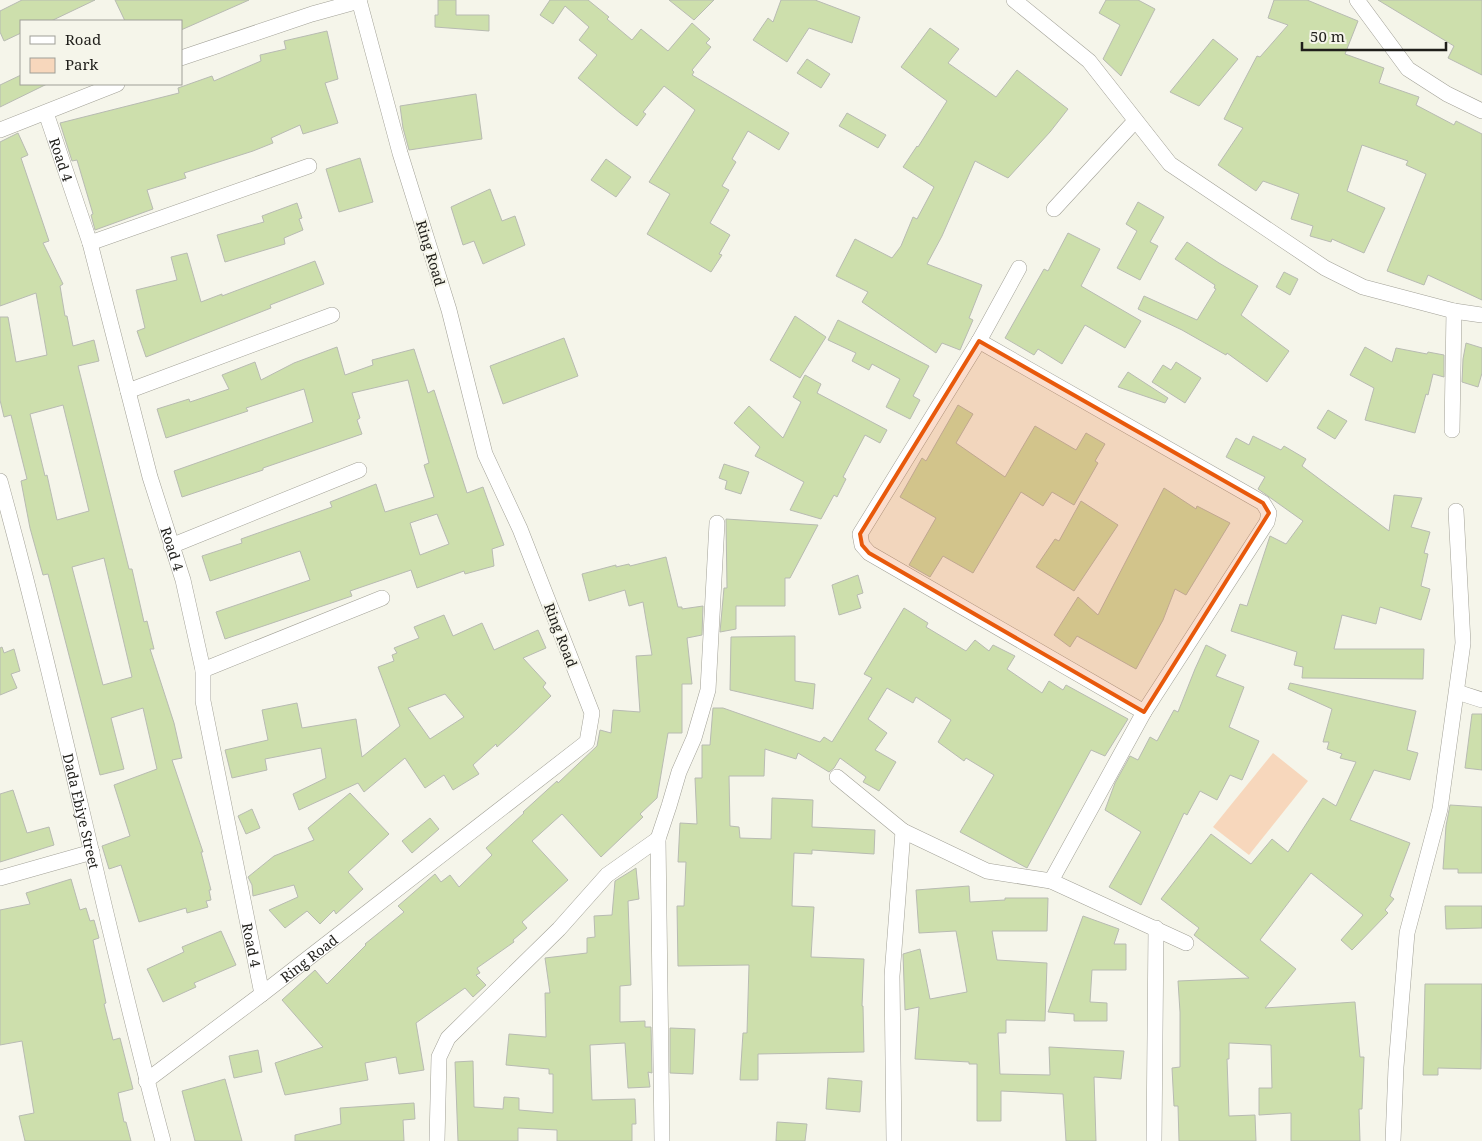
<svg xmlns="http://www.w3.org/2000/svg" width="1482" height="1141" font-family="'Noto Serif',serif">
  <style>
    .green { fill: #f7d7bc }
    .building { fill: #cddfac; stroke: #b8bbb2; fill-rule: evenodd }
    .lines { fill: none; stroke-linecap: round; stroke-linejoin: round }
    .street-casing { stroke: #a2a197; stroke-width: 16 }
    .street { stroke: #fff; stroke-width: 15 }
    .marked { fill: #e8590c; fill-opacity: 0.2; stroke: #e8590c; stroke-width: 4; stroke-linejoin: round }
    .labels { text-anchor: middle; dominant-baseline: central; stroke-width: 4; stroke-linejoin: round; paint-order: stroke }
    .street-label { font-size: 14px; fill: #1f1e1a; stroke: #f5f5ea }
  </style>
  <rect width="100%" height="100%" fill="#f5f5ea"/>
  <!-- green -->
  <path class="green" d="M1273,753L1308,781L1249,855L1213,827Z"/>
  <!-- building -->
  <g class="building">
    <path d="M22,0H95L51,21H21V33L4,41L0,32V11Z"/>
    <path d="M115,0H249L181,30V21H125Z"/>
    <path d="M438,0H456V15H489V31L435,27V15H438Z"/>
    <path d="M550,0H588L609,17L607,19L632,40L641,29L668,51L692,23L710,39L706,43L711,47L692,70L694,72L692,75L789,133L779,150L748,131L732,159L736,162L722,186L729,190L710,223L730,235L719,254L722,255L711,272L647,234L670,194L649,182L695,110L664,86L643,112L646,114L637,126L620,113L578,78L597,55L579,40L589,27L565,6L553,24L540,15Z"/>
    <path d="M669,0H714L694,20Z"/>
    <path d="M781,0H815L860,17L852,43L809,28L787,62L753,40L768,18L773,22Z"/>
    <path d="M1106,0H1138L1155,9L1121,76L1103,59L1120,25L1099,13Z"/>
    <path d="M1274,0H1307L1358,21L1345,54L1384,68L1379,83L1419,97L1416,105L1454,125L1456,121L1482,134V300L1428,275L1424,285L1387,271L1426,174L1406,165L1408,161L1362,145L1347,191L1385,208L1364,253L1332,239L1331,242L1310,236L1313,226L1291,219L1299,194L1263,181L1256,191L1218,165L1243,128L1224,119L1257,56L1260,57L1288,25L1268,18Z"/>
    <path d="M1378,0H1482V75L1448,58L1454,46Z"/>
    <path d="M930,28L959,49L948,63L996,97L1017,70L1068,109L1050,132L1008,178L975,161L942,236L927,264L982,285L969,318L973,320L960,350L942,343L936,353L862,302L868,292L836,276L855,239L892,258L901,246L913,217L917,219L934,187L903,167L917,146L918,147L947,101L901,67Z"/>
    <path d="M327,31L338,79L325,83L338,123L303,134L300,125L271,138L273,143L253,151L184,173L186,178L147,190L153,209L95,230L91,215L93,214L77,160L72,161L60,123L179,93L178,88L212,76L214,81L261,61L260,55L286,49L284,41Z"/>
    <path d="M1213,39L1238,59L1199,106L1170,92Z"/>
    <path d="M807,59L830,74L821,88L797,73Z"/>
    <path d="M21,75V84H47L0,107V85Z"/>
    <path d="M476,94L482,139L409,150L403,128L400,106Z"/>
    <path d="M847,113L886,135L878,148L839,126Z"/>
    <path d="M18,133L28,155L21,158L49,241L43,243L63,284L60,286L65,316H67L73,346L94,340L99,361L78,366L129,569H132L144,622L147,621L154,649H150L174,723L182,758L172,760L203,852H201L211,890H209L211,900L206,901L208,907L187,913L186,908L139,922L121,865L109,869L102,846L130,836L114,785L157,769L143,708L111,718L124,769L100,775L48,574L43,575L30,528L21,481L27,479L11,415L4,417L0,400V317H8L16,362L47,355L36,293L0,306V142ZM63,405L89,511L57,520L47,475L45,476L30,414ZM104,558L132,677L103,685L72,567Z"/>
    <path d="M360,158L373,202L339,212L326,169Z"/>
    <path d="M606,159L631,177L616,197L591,180Z"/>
    <path d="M490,189L502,221L515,216L525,245L483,264L474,241L463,245L451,207Z"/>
    <path d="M1138,202L1164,217L1150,242L1158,246L1140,280L1117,268L1137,231L1126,224Z"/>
    <path d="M297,203L302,218L299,219L303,230L284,238L285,244L225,262L217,235L264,222L262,216Z"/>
    <path d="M1068,233L1100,249L1081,286L1141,321L1125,348L1085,325L1062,364L1038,349L1034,355L1005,338L1044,269L1048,271Z"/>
    <path d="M1187,242L1219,263L1258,286L1241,315L1289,351L1267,382L1227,353L1226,355L1182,330L1138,309L1144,296L1197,320L1216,289L1214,288L1215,285L1175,259Z"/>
    <path d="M187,253L201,302L222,294V296L315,261L324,284L270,305L271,308L146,357L137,331L145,328L136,290L177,280L171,257Z"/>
    <path d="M1284,272L1298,279L1290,295L1276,287Z"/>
    <path d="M795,316L826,337L800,378L770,360Z"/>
    <path d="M838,320L929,366L913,396L920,400L910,419L886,407L900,379L872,364L869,370L852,361L856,353L828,340Z"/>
    <path d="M564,338L578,376L503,404L490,366Z"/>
    <path d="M1466,343L1482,348V373L1478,387L1462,382L1463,359Z"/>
    <path d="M337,347L345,375L373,365L372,360L414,349L428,393L434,390L467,493L483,487L504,545L492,549L494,566L465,574L464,571L417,588L411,570L350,591L352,596L225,639L216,612L310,580L300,551L210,581L202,556L242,543L241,539L332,507L330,502L376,484L385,512L434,497L424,465L429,463L408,380L352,393L360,418L357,420L362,434L263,468V470L182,497L174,471L313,422L304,389L246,408L248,411L166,438L157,409L189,399L190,402L229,389L222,375L255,362L261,380L294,363ZM437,514L449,544L420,555L410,523Z"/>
    <path d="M1365,347L1392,362L1396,348L1427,354L1428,352L1444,355V377L1433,374L1428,395L1426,394L1415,433L1365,420L1374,388L1350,375Z"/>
    <path d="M1176,362L1201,378L1185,403L1152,382L1163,365L1171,370Z"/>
    <path d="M1128,372L1168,398L1165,403L1118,387Z"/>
    <path d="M805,375L821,384L817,393L887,430L880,443L865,435L843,477L846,479L837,497L834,495L821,519L790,510L804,482L755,456L760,447L734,423L749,406L783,438L801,402L793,397Z"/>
    <path d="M958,405L973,414L956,443L1005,477L1035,426L1076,450L1086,433L1105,444L1095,461L1098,463L1074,505L1052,492L1043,506L1021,492L973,573L943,556L930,577L909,565L936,518L900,497L922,458L926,461Z"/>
    <path d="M1328,410L1347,421L1335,439L1317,428Z"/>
    <path d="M1253,436L1281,450L1284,446L1306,459L1302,466L1389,531L1394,495L1422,498L1411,527L1430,532L1424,553L1428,554L1421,586L1430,589L1421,620L1380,607L1376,624L1342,615L1334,649H1424L1423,679L1302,678L1303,667L1294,665L1297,652L1231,631L1240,604L1247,606L1270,536L1286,544L1303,521L1258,489L1265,477L1226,457L1236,438L1249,445Z"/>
    <path d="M724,464L749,472L741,494L725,489L727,481L719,478Z"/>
    <path d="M1164,488L1196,509L1197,506L1230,523L1186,595L1175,589L1163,620L1136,669L1077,636L1070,647L1054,635L1078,597L1098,615Z"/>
    <path d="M1081,501L1118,525L1074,591L1036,567L1055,539L1059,541Z"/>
    <path d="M726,519L818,525L790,578H785V606H736V629L720,632L724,588H727Z"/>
    <path d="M666,557L678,607H682V609L703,606L702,635L687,638L692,684H682V733H668L657,798L640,814L643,817L601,857L562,814L532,841L568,880L522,922L527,928L513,940L514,942L477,968L480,973L476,975L486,985L473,997L465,988L416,1023L424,1070L399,1074L396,1057L365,1063L368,1080L285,1095L275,1063L323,1047L282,1000L315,970L327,984L366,945L365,944L404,912L398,906L435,874L441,882L450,875L459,887L492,855L486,848L524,813L523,812L557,781L558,783L597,746L600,730L611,733L613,710L640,712L636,656L652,655L643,602L629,606L625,590L589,601L582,574L616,565V567L629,564L630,566Z"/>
    <path d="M858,575L863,593L857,595L861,608L839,615L832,585Z"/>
    <path d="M904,608L928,623L926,627L966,651L975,640L989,651L993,645L1015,656L1007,669L1042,693L1049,681L1063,690L1066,685L1128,719L1105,756L1091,750L1027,868L960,832L994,775L966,758L964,761L938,742L951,720L916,697L913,703L887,688L868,719L887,733L875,750L896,762L879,791L863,782L866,777L840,758L834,768L829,772L798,753L796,759L765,749L764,776H729L730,826L739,827L740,838L771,839L772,798L813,800L812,827L875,830L874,854L812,850V854L794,853L792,906L814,907L811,957L864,959L862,1006H863L864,1052L758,1054V1080H740L743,1033H747L749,965L678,966L677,906H684L686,862H678L680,823L697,824L695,778H702V745H710L713,708H723L820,742L824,737L832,742L872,678L864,674Z"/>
    <path d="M444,615L453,636L482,623L494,650L538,630L546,648L523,658L546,683L543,687L551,696L517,729L497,747L496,744L473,765L479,774L453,790L444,775L425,788L405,758L364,792L358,783L299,810L293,794L326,778L321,748L265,759L267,770L232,778L225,750L268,740L262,710L297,703L302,728L356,719L362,757L400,726L378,667L394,661L392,655L397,653L394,648L419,638L414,627ZM445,694L464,717L430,739L408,708Z"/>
    <path d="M795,636V681L815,684L813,709L730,690L731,637Z"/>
    <path d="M1206,645L1226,655L1216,676L1244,687L1229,727L1259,741L1242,780L1230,775L1217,800L1200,791L1187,815L1184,813L1141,905L1109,887L1141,832L1105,810L1115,783L1130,756L1138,760L1150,737L1157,741L1174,710L1178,712L1195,669Z"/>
    <path d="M2,647L4,653L14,649L20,671L11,674L17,688L0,695V648Z"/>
    <path d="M1290,683L1416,711L1407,750L1418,753L1410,780L1374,770L1350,820L1410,843L1390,896L1394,899L1385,910L1388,913L1352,950L1341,940L1363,915L1311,873L1260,940L1296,969L1265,1008L1355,1002L1360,1057H1364L1362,1109H1359L1360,1141H1291V1113L1259,1115V1088H1272L1271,1045L1229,1043V1059H1227L1229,1116L1255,1115L1256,1141H1179L1178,1106H1174L1172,1068L1180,1067V1012L1178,981L1249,978L1194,935L1199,928L1161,899L1211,834L1251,864L1272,839L1288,852L1323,798L1336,806L1356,762L1340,758L1342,754L1327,749L1329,742H1323L1332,709L1288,689Z"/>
    <path d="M1472,714H1482V770L1465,768Z"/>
    <path d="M13,790L27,833L49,827L54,845L0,862V794Z"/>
    <path d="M350,793L389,834L348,872L363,889L336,914L334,910L320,924L307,911L285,928L269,910L298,897L294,885L253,896L252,885L248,877L274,856L314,840L308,828Z"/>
    <path d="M1450,805L1482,807V873H1458V869H1443L1446,826Z"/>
    <path d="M252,809L260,828L246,834L238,816Z"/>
    <path d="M430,818L439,829L412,853L402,841Z"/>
    <path d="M636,868L639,899L628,901L631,985L620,986V1022L645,1021V1027H651L652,1073L648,1072L650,1087L628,1088L625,1043L590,1045L592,1100L635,1099L636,1124H632V1141H557V1130L518,1128V1141H458L455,1062L473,1061L474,1107L503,1109L504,1097L519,1098V1110L553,1113V1074H549V1069L506,1065L509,1034L546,1037L545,993H550L545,958L587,953V938L595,937L594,916L612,915L615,881Z"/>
    <path d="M71,879L80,910L86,908L90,921L94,920L99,938L93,940L106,1003L104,1004L113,1040L120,1038L133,1089L118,1093L124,1122H126L131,1141H25L19,1116L34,1113L22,1041L0,1045V910L30,904L26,893Z"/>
    <path d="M969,886L970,902L1005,900V898H1048L1047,931H992L997,960L1047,963L1045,1021L1006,1020V1033H998L1000,1074L1050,1075L1049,1047L1124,1051L1121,1079L1094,1077L1096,1141H1066L1063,1094L1001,1091V1121H977V1064H969V1062L915,1059L919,1007L905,1010L903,954L920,949L930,999L967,992L956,931L919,933L916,890Z"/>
    <path d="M1445,906H1482V928L1446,929Z"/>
    <path d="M1083,916L1119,929L1114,944H1126V970H1092L1090,1002L1107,1003V1021H1074V1014L1048,1012Z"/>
    <path d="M221,931L236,965L194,983L196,987L163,1002L147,969L184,952L182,947Z"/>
    <path d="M1425,984H1482L1481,1069L1438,1068V1075H1423Z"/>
    <path d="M670,1028L695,1029L693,1074L670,1073Z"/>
    <path d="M258,1050L262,1072L234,1078L229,1056Z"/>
    <path d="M828,1078L862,1081L860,1112L826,1109Z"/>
    <path d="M225,1079L242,1141H195L182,1091Z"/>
    <path d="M414,1103L415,1119L403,1120L404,1141H295V1135L341,1124L340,1108Z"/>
    <path d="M777,1122L807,1124L805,1141H776Z"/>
  </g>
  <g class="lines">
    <!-- street casing -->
    <g class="street-casing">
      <g id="street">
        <path d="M1014,0L1089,61L1170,164L1325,268L1363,287L1454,311L1482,315"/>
        <path d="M1357,0L1408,69L1447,94L1482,111"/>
        <path d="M181,58L312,14L359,1"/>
        <path id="s1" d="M46,113L90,243L150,477L183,580L203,670V701L262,994"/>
        <path d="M0,130L117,84"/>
        <path d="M1054,209L1135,121"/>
        <path d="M90,243L309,166"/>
        <path d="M1019,268L979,341L860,534L862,545L869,553L1144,712"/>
        <path d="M979,341L1263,503L1269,513L1267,522L1144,712L1051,881"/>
        <path d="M128,391L332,315"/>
        <path d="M1452,430L1454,311"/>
        <path id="s2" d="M0,481C60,699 104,922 163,1141"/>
        <path d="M171,546L359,470"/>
        <path d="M203,670L382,598"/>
        <path d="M1457,692L1482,700"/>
        <path d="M837,777L903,831L987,871L1051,881L1186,943"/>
        <path d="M0,878L92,852"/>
        <path id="s3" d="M146,1081L262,994L587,742L592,713L520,529L485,454L449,310L400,153L359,0"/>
        <path d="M437,1141L439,1057L448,1038L559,929L607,875L658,839"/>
        <path d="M662,1141L658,839L669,806L679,772L694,738L708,690L717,523"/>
        <path d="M894,1141L892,976L903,831"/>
        <path d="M1154,1141L1156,928"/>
        <path d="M1393,1141L1396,1067L1407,933L1440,809L1463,643L1456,511"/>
      </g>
    </g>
    <!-- street -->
    <use href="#street" class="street"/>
  </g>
  <!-- marked area -->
  <path class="marked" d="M979,341L1263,503L1269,513L1144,712L869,553L862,545L860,534Z"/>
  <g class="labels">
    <!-- street labels -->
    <g class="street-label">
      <text stroke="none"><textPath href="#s1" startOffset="49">Road 4</textPath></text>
      <text transform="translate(431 253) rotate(73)">Ring Road</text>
      <text stroke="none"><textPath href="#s1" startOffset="454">Road 4</textPath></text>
      <text transform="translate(561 635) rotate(69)">Ring Road</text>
      <text stroke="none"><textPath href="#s2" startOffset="340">Dada Ebiye Street</textPath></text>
      <text stroke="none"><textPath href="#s1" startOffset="859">Road 4</textPath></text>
      <text stroke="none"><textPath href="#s3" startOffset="204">Ring Road</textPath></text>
    </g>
  </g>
  <!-- legend -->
  <rect x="20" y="20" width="162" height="65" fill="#f5f5ea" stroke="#9f9f97"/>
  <rect x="30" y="36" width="25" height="8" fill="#ffffff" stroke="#9f9f97"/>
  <text x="65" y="45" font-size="15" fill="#1f1e1a">Road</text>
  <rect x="30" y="58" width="25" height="15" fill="#f7d7bc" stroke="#9f9f97"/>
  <text x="65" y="70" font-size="15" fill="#1f1e1a">Park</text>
  <!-- scale -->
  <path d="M1302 42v8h144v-8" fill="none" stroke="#1f1e1a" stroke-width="2.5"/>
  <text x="1310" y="42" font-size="15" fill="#1f1e1a" stroke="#f5f5ea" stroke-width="4" paint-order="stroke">50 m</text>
</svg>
